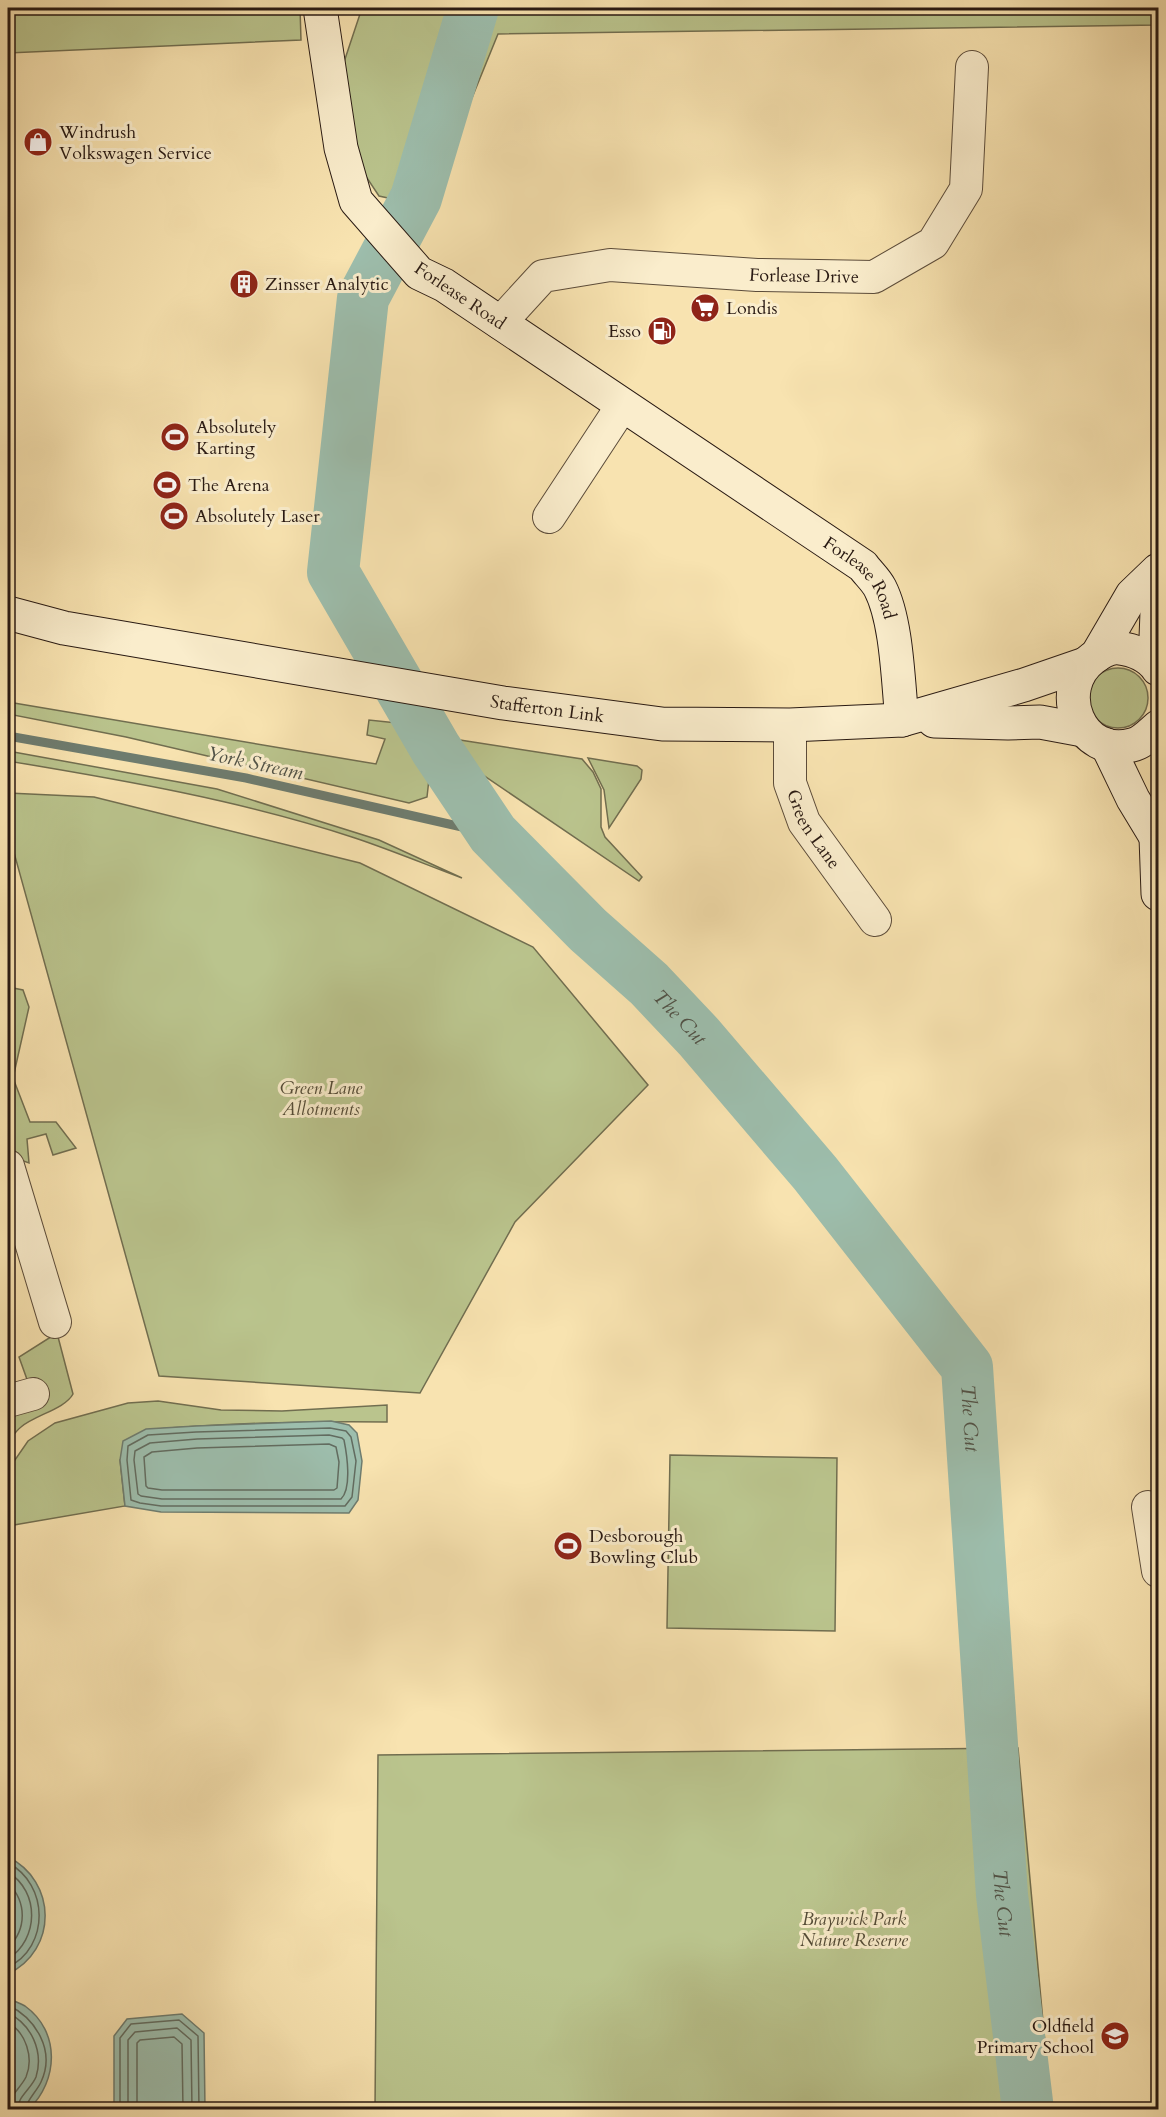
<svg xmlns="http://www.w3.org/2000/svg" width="1166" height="2117" font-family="Cardo,serif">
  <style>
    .green { fill: #bac48d; stroke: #716e50; stroke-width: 1.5 }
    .water { fill: #9dbead; stroke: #6e7c6f; stroke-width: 1.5 }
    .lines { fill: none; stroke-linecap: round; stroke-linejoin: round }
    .shore { stroke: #626c60; stroke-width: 1.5 }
    .stream { stroke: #6e7c6f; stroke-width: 9 }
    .river { stroke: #9dbead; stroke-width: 52 }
    .street-casing { stroke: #5c4c3a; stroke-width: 34 }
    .secondary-casing { stroke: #281912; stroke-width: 35 }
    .street { stroke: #faedcc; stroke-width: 32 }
    .secondary { stroke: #faedcc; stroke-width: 33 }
    .labels { text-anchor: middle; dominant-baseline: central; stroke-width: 6; stroke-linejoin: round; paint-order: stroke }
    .poi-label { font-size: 18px; fill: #281912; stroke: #faedcc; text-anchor: start }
    .street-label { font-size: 18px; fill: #281912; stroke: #faedcc }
    .park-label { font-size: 18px; font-style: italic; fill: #544c37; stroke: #faedcc }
    .water-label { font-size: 20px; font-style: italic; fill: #515348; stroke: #faedcc }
  </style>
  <rect width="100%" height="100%" fill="#f8e3b0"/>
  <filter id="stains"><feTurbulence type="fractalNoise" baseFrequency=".00333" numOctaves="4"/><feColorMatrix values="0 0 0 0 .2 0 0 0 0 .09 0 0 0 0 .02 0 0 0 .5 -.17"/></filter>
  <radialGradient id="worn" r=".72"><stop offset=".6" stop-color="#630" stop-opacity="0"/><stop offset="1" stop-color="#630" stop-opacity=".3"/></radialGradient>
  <!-- green -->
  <g class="green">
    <path d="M8,8H300L301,40L8,53Z"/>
    <path d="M362,8H1158V25L498,34L434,191L397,200L379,196L365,175L338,80Z"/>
    <circle cx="1118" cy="698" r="30"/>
    <path d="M8,702L376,764L385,739L367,735L369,720L397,723L430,770L427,797L409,803L126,737L8,714Z"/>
    <path d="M460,740L582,759L593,772L601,789V827L605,837L642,877L639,881L455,756L449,741Z"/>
    <path d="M8,751L217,789L379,840L462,878C427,865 391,850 355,838C244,801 123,780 8,761Z"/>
    <path d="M588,758L637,766L642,770L641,779L609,828L604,790Z"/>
    <path d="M8,793L94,797L360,863L533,947L648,1085L515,1222L420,1393L159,1376L8,831Z"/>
    <path d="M8,987L23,990L29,1007L13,1078L30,1122H56L76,1148L53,1155L46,1134L27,1139L29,1163L15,1158L8,1132Z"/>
    <path d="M57,1333L73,1394C65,1409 35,1415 21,1427C16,1431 12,1437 8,1442C7,1412 8,1413 34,1399L19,1357Z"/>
    <path d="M158,1401L221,1410L282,1411L387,1405V1422C307,1421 226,1423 146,1430L120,1460L125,1506L8,1526V1470L28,1441L55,1423L128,1403Z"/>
    <path d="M670,1455L837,1458L835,1631L667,1628Z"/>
    <path d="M1018,1748L1051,2109H375L378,1755Z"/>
  </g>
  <!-- water -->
  <g class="water">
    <path d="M331,1421L349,1425L357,1433L362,1461L358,1500L349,1513L161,1512L125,1506L120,1460L123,1441L146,1429L196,1426Z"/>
    <path d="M8,1857C57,1881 58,1950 8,1974Z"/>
    <path d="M8,1998C13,2001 20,2003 25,2006C61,2032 58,2081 29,2109H8Z"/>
    <path d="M182,2014L204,2033L205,2109H114V2036L127,2019Z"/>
  </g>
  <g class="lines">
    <!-- shore -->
    <g class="shore">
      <path d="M330,1428L346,1431L351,1437L356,1461L352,1497L345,1506H161L140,1503L131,1500L127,1460L128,1446L148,1435L196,1432Z"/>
      <path d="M329,1435L342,1438L344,1440C347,1455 352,1488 341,1499H162L141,1496L138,1494L134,1460L135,1451L150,1443L197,1439Z"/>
      <path d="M329,1444L336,1447L339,1462L337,1488L334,1490H162L148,1488L146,1486L144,1457L152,1452L197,1448Z"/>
      <path d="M8,1863C49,1884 50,1947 8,1967"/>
      <path d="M8,1872C40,1892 39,1939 8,1959"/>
      <path d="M8,1883C27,1902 27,1929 8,1948"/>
      <path d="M8,2005C35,2018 56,2050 41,2082C37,2091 26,2101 25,2110"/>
      <path d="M8,2013C31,2024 44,2051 36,2077C31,2089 18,2096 17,2110"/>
      <path d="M8,2023C26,2032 34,2058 26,2077C20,2089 9,2095 8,2110"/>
      <path d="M120,2110V2038L131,2024L179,2020L198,2036L199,2110"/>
      <path d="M128,2110V2040L135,2032L177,2028L191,2040L192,2110"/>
      <path d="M137,2110V2043L140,2040L174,2037L182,2044L183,2110"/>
    </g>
    <!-- stream -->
    <path class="stream" d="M8,736L246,778L493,834"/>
    <!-- river -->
    <path class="river" id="s1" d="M473,8L416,198L363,298L333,572L436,749L493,834L588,930L649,984L699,1037L815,1173L967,1367L1002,1895L1028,2110"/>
    <!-- street casing -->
    <g class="street-casing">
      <g id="street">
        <path id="s2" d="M500,323L543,276L610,265L757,275L874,277L933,243L966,189L972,67"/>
        <path d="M549,517L622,406"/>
        <path id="s3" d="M790,725V783L804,822L875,920"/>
        <path d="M8,1166L55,1322"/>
        <path d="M8,1401L33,1394"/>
        <path d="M1148,1507L1158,1571"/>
      </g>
    </g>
    <!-- secondary casing -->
    <g class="secondary-casing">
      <g id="secondary">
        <path id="s4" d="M320,8L341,148L356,201L419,273L444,285L863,566C868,573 876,580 880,588C897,621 898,682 902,720"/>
        <path id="s5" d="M8,613L64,628L503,703L662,724L790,725L902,720L1024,685L1085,664"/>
        <path d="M1097,655L1132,595L1158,570"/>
        <path d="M1155,664L1158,586"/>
        <path d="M1158,669C1149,656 1134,650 1119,648C1110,647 1100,653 1093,658C1052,689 1080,759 1132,745C1142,743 1151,733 1158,727"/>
        <path d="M934,721L1008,723L1040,722L1083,730"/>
        <path d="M1107,745L1133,799L1156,837"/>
        <path d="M1158,823L1156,837L1158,894"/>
      </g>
    </g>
    <!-- street -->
    <use href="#street" class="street"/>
    <!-- secondary -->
    <use href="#secondary" class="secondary"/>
  </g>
  <!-- icons -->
  <defs>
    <g id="shop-disc" transform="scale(1.5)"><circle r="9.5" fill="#8f2418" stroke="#faedcc"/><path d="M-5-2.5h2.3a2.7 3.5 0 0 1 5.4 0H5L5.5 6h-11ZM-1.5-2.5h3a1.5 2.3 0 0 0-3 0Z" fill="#fff"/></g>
    <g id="building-disc" transform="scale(1.5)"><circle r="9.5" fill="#8f2418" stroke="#faedcc"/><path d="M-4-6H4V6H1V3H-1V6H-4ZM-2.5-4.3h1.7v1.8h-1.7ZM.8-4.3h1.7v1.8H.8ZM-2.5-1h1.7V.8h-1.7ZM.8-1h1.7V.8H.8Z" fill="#fff"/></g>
    <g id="supermarket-disc" transform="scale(1.5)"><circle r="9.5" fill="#8f2418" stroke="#faedcc"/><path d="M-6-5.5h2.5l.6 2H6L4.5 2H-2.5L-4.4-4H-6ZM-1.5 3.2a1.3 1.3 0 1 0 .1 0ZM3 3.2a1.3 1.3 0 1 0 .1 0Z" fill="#fff"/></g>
    <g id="fuel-disc" transform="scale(1.5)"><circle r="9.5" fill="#8f2418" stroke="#faedcc"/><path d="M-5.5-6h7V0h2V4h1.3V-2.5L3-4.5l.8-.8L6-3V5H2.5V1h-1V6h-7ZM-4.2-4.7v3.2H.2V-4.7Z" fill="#fff"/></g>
    <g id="stadium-disc" transform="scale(1.5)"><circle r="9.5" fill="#8f2418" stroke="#faedcc"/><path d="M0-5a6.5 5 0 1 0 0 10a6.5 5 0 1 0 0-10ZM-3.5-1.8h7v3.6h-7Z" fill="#fff"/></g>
    <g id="school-disc" transform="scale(1.5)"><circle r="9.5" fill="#8f2418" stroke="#faedcc"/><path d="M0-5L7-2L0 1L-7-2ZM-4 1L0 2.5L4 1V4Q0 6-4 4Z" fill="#fff"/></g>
  </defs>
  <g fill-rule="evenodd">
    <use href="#shop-disc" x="38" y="142"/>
    <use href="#building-disc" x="244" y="284"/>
    <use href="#supermarket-disc" x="705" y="308"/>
    <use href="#fuel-disc" x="662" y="331"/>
    <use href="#stadium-disc" x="175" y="437"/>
    <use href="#stadium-disc" x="167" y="485"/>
    <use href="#stadium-disc" x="174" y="516"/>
    <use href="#stadium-disc" x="568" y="1546"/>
    <use href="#school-disc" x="1115" y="2036"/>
  </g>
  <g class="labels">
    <!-- poi labels -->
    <g class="poi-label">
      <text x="59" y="132">Windrush<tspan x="59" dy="21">Volkswagen Service</tspan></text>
      <text x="265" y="284">Zinsser Analytic</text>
      <text x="726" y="308">Londis</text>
      <text x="641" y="331" text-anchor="end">Esso</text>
      <text x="196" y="427">Absolutely<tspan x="196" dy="21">Karting</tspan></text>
      <text x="188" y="485">The Arena</text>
      <text x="195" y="516">Absolutely Laser</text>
      <text x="589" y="1536">Desborough<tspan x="589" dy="21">Bowling Club</tspan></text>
      <text x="1094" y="2026" text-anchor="end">Oldfield<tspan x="1094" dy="21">Primary School</tspan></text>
    </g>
    <!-- street labels -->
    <g class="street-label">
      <text stroke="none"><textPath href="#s2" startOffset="326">Forlease Drive</textPath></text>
      <text transform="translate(460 296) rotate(34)">Forlease Road</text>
      <text stroke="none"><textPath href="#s4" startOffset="832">Forlease Road</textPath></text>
      <text stroke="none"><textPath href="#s5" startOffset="548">Stafferton Link</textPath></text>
      <text stroke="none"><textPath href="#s3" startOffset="110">Green Lane</textPath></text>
    </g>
    <!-- park labels -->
    <g class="park-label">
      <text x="321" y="1088">Green Lane<tspan x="321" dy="21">Allotments</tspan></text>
      <text x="854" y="1919">Braywick Park<tspan x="854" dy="21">Nature Reserve</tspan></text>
    </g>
    <!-- water labels -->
    <g class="water-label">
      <text transform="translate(255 763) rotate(12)">York Stream</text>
      <text stroke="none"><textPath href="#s1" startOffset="1156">The Cut</textPath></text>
      <text stroke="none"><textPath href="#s1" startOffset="1660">The Cut</textPath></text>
      <text stroke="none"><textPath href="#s1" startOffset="2146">The Cut</textPath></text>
    </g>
  </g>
  <!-- margin -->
  <rect width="1166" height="2117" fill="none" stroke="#f8e3b0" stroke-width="30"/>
  <rect x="9" y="9" width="1148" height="2099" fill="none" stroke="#281912" stroke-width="3"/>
  <rect x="15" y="15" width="1136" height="2087" fill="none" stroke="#281912" stroke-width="1.5"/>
  <rect width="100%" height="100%" filter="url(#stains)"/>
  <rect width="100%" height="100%" fill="url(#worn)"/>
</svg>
